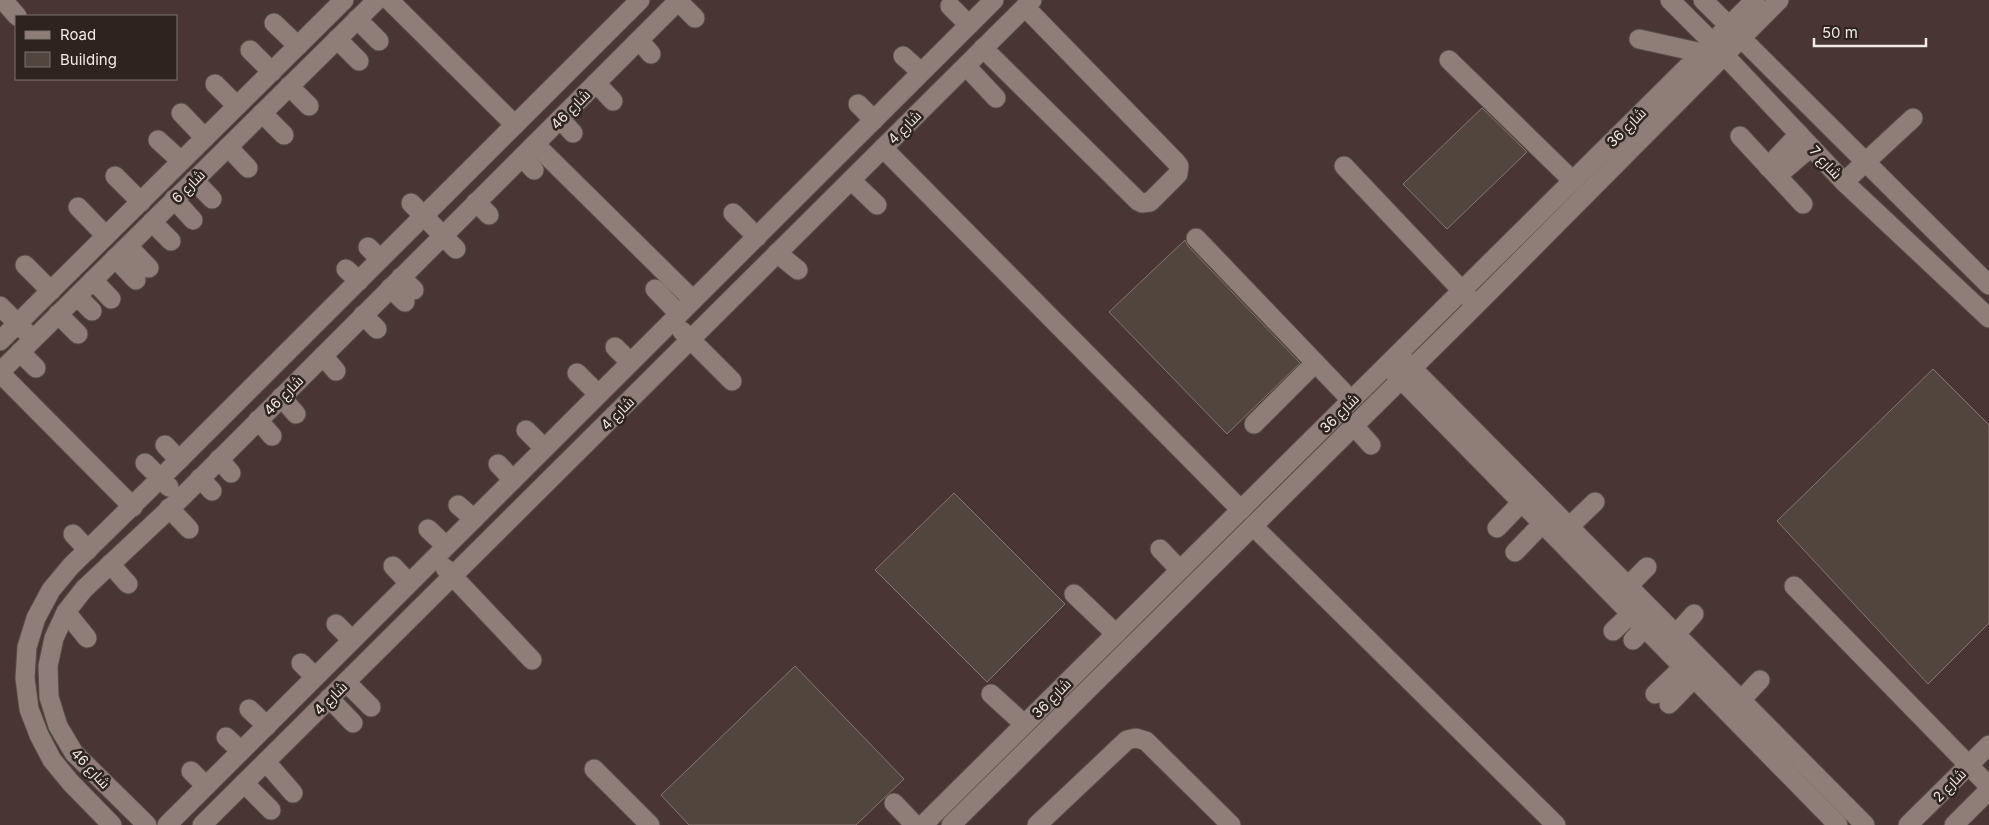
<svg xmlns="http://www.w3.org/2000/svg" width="1989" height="825" font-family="Inter,Cairo,sans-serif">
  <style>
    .industrial { fill: #493633; fill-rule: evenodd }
    .building { fill: #52453e; stroke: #85766f }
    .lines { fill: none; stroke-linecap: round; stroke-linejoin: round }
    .minor-casing { stroke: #574c47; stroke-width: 21 }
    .minor { stroke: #8e7e77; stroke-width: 19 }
    .labels { text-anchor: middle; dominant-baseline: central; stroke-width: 5; stroke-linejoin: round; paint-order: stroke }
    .street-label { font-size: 14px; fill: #f3eae6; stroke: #2f231d }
  </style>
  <rect width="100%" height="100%" fill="#3a2d27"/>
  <!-- industrial -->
  <path class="industrial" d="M0,0H1989V825H0ZM16,16H176V79H16Z"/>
  <!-- building -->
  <g class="building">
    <path d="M1482,108L1527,152L1447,229L1403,184Z"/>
    <path d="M1185,240L1188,246L1300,363L1227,434L1109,312Z"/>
    <path d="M1933,369L1989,425V623L1928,684L1777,521Z"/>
    <path d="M954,493L1065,604L987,682L875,570Z"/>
    <path d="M795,666L904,779L856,825H689L661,795Z"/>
  </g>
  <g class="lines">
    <!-- minor casing -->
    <g class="minor-casing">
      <g id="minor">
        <path d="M3,0L17,16"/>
        <path d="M389,0L515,125"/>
        <path d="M1670,0L1712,42L1844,182L1989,318"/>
        <path d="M1703,0L1989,285"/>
        <path d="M678,1L695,18"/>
        <path d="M950,6L969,25"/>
        <path d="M357,19L379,41"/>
        <path d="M274,23L298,46"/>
        <path d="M337,39L359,61"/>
        <path d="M1639,39L1702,53"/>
        <path d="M639,40L651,54"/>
        <path d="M983,48L1138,201L1142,203L1150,202L1178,174L1179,166L1177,163L1025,7"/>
        <path d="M250,50L272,72"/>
        <path d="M903,56L921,72"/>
        <path d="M1449,60L1573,181"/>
        <path d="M966,66L996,98"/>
        <path d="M596,83L613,101"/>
        <path d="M215,84L237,106"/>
        <path d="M289,86L309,106"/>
        <path d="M858,104L874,120"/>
        <path d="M181,113L205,138"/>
        <path d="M262,113L284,135"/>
        <path d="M560,119L573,133"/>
        <path d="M1740,136L1803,204"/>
        <path d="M158,140L181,161"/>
        <path d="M535,144L693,300"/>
        <path d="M228,147L248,168"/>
        <path d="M883,148L1241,510"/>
        <path d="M522,157L534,170"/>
        <path d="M1344,166L1470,299"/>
        <path d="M1768,167L1799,134"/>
        <path d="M115,176L141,202"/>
        <path d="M1777,176L1811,147"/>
        <path d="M194,180L212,199"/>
        <path d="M851,180L877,205"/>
        <path d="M1844,182L1913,118"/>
        <path d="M174,199L193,220"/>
        <path d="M476,202L489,215"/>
        <path d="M411,203L456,249"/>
        <path d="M78,207L106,236"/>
        <path d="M733,213L757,237"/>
        <path d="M152,222L171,241"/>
        <path d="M1196,238L1351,400"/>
        <path d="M128,246L149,268"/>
        <path d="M368,247L380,259"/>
        <path d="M777,253L798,270"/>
        <path d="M115,258L136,280"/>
        <path d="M25,265L51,291"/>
        <path d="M346,269L359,281"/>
        <path d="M401,277L414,290"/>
        <path d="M93,280L111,299"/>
        <path d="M390,288L405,302"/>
        <path d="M655,289L679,314"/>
        <path d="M77,296L92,311"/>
        <path d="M0,306L25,331"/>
        <path d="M58,314L78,334"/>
        <path d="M363,315L377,329"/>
        <path d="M682,331L732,381"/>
        <path d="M0,341L344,0"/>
        <path d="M615,347L630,362"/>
        <path d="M20,352L36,368"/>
        <path d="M323,356L336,371"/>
        <path d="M1403,359L1865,825"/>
        <path d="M1393,371L1838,825"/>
        <path d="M0,372L377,0"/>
        <path d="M0,373L133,507"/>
        <path d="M577,373L598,394"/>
        <path d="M281,397L296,414"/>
        <path d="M258,420L272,436"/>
        <path d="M1254,424L1315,363"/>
        <path d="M1354,426L1371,445"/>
        <path d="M526,430L544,448"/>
        <path d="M165,445L179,460"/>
        <path d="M219,459L231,473"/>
        <path d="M145,463L169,487"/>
        <path d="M498,464L513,480"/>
        <path d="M200,478L212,491"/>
        <path d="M458,505L474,519"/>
        <path d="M169,508L189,529"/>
        <path d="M1253,526L1556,825"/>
        <path d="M1569,527L1595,502"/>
        <path d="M1497,528L1522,502"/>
        <path d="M428,529L446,546"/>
        <path d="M73,534L88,550"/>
        <path d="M1160,549L1180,570"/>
        <path d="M1515,552L1543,523"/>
        <path d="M110,564L128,584"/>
        <path d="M393,566L409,583"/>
        <path d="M445,568L532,660"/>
        <path d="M1628,586L1647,567"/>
        <path d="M1794,586L1989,786"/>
        <path d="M1074,594L1116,634"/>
        <path d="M66,612L87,638"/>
        <path d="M336,624L352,640"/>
        <path d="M1613,631L1631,614"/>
        <path d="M1676,634L1694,614"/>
        <path d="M1633,640L1645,627"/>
        <path d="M301,663L315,677"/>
        <path d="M346,682L371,707"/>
        <path d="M991,694L1024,724"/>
        <path d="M1655,694L1683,667"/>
        <path d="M329,698L353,723"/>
        <path d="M1741,700L1760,680"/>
        <path d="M1669,704L1703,669"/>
        <path d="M249,709L267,726"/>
        <path d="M226,737L241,751"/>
        <path d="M266,762L293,793"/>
        <path d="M594,769L650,825"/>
        <path d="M191,771L206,786"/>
        <path d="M244,783L271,810"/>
        <path d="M894,803L915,825"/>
        <path d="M112,825L71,783L52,760L39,735L29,709L25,678L27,647L36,618L51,590L71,566L179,460L640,0"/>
        <path d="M147,825L74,753L58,726L49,697L48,666L54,638L66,612L84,589L180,499L679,0"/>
        <path d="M167,825L994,0"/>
        <path d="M202,825L1032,0"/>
        <path d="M923,825L1755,0"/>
        <path d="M951,825L1476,305L1779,0"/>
        <path d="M1037,825L1127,740L1136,738L1146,741L1231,825"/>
        <path d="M1908,825L1989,745"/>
        <path d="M1954,825L1989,790"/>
      </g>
    </g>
    <!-- minor -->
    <use href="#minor" class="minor"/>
  </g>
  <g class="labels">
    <!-- street labels -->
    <g class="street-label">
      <text transform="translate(570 109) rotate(-45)">شارع 46</text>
      <text transform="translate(904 127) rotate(-45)">شارع 4</text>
      <text transform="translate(1626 127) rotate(-45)">شارع 36</text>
      <text transform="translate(1826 162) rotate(47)">شارع 7</text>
      <text transform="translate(188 186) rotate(-45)">شارع 6</text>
      <text transform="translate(283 395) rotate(-45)">شارع 46</text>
      <text transform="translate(617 413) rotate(-45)">شارع 4</text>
      <text transform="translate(1339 413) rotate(-45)">شارع 36</text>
      <text transform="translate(330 698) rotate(-45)">شارع 4</text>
      <text transform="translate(1051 698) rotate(-45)">شارع 36</text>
      <text transform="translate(91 768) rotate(47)">شارع 46</text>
      <text transform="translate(1949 785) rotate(-45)">شارع 2</text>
    </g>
  </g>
  <!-- legend -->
  <rect x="15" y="15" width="162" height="65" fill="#2f231d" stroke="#7d736d"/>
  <rect x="25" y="31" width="25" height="8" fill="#8e7e77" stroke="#7d736d"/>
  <text x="60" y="40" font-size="15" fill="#f3eae6">Road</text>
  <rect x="25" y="52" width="25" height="15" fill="#52453e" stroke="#7d736d"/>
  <text x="60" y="65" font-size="15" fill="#f3eae6">Building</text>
  <!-- scale -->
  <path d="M1814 38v8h112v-8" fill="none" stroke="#f3eae6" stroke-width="2.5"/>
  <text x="1822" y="38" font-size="15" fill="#f3eae6" stroke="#2f231d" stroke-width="4" paint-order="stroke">50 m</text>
</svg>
